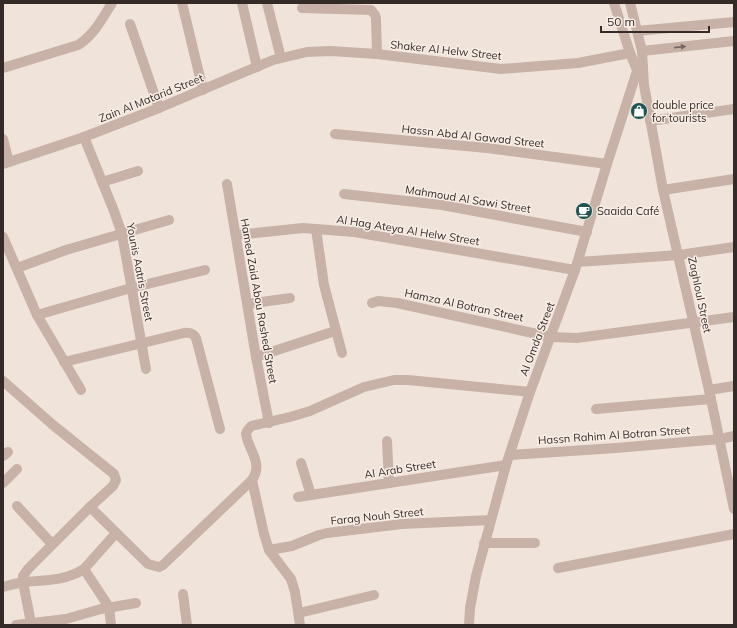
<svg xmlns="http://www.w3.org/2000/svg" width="737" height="628" font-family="Mulish,sans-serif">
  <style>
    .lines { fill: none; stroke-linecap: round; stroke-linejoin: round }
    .minor { stroke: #c8b2a7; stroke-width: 10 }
    .oneway { fill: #776761 }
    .labels { text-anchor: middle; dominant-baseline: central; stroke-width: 3; stroke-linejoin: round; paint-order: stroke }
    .street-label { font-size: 11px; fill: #342a27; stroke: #f8eee6 }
    .poi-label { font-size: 11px; fill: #342a27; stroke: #f8eee6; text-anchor: start }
  </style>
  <rect width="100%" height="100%" fill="#f0e4da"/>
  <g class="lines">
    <!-- minor -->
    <g class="minor">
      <path d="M182,3L203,90"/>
      <path d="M242,3L257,67"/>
      <path d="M267,3L281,58"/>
      <path d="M614,3L630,53L640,77"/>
      <path d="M630,3L642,51L644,85L663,190L711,399L734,509"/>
      <path d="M302,8L371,10L375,15L376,18L377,54"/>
      <path d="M130,24L159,108"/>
      <path d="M637,31L734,22"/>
      <path d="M642,51L734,41"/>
      <path d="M3,68L78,45C94,35 102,19 112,3"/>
      <path d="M650,121L734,109"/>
      <path d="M335,134L487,148L607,164"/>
      <path d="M84,137L114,211L122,234L146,369"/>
      <path d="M3,139L9,162"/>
      <path d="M3,164L84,137L159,108L273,60L307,52L330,51L377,54L501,69L578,63L630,53"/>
      <path d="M102,182L138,171"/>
      <path d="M227,184L256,357L269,423"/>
      <path d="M663,190L734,179"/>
      <path d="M344,194L442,205L587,232"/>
      <path d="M316,229L324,285L342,353"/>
      <path d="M236,235L303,228L354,232L575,270"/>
      <path d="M3,237L37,315L81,390"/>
      <path d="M578,262L679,255L734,247"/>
      <path d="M17,268L66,250L169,220"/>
      <path d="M372,303L378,301L397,303L551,337L577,338L734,317"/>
      <path d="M248,304L290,298"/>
      <path d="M37,315L131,288L205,270"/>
      <path d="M256,357L335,331"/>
      <path d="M64,362L184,333C190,332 193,333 196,338L220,429"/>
      <path d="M3,381L53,425L114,474L116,480L113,486L90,507L28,569L23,576V582L31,623"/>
      <path d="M709,390L734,386"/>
      <path d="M596,409L711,399"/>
      <path d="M387,441L389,483"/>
      <path d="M510,455L616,448L720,439L734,436"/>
      <path d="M3,456L8,452"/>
      <path d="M301,463L311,495"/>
      <path d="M252,480L264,534L269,550L291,579L295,592L300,625"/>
      <path d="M3,483L17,469"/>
      <path d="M298,497L506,465"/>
      <path d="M17,506L52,544"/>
      <path d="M90,507L148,564L159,567L163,565L252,480C264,463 248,450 246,434L247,431L251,426L290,417L310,411L364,387L394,380H408L530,392"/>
      <path d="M484,543H535"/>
      <path d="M269,550L292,546L319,535L327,533L402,524L491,520"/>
      <path d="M558,568L734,534"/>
      <path d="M84,569L109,607L111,625"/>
      <path d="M3,587C10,585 17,583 24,582C46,580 65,581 84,569L116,533"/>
      <path d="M183,594L187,625"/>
      <path d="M299,613L374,595"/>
      <path d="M16,625L66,619L101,609L136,603"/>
      <path d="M469,625L470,608L476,576L506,465L530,392L575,270L607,164L637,71L643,67"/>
    </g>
  </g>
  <!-- one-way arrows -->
  <defs><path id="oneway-solid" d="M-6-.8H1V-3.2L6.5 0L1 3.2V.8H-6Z"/></defs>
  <use class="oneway" href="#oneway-solid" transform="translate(680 47) rotate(-6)"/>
  <!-- icons -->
  <defs>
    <g id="shop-disc" transform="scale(0.9)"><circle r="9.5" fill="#1f5452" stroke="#f8eee6"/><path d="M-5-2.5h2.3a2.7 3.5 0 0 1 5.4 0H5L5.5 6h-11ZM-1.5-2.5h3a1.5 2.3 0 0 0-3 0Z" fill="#fff"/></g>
    <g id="cafe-disc" transform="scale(0.9)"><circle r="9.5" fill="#1f5452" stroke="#f8eee6"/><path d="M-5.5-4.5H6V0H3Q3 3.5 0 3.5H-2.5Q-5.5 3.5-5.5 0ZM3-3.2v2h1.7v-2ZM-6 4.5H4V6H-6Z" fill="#fff"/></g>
  </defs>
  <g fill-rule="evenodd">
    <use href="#shop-disc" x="639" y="111"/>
    <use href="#cafe-disc" x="584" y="211"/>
  </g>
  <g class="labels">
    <!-- street labels -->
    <g class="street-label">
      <text transform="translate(446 50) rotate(6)">Shaker Al Helw Street</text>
      <text transform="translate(151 98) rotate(-22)">Zain Al Matarid Street</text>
      <text transform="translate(473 136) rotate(6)">Hassn Abd Al Gawad Street</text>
      <text transform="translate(468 199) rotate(9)">Mahmoud Al Sawi Street</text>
      <text transform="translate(408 230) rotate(9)">Al Hag Ateya Al Helw Street</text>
      <text transform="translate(140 272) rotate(79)">Younis Aatris Street</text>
      <text transform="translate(700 295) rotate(78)">Zaghloul Street</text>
      <text transform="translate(259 301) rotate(80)">Hamed Zaid Abou Rashed Street</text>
      <text transform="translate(464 305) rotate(12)">Hamza Al Botran Street</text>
      <text transform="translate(537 339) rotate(-69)">Al Omda Street</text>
      <text transform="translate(614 435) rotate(-4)">Hassn Rahim Al Botran Street</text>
      <text transform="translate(400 469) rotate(-9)">Al Arab Street</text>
      <text transform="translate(377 516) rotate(-6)">Farag Nouh Street</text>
    </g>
    <!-- poi labels -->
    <g class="poi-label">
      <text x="652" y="105">double price<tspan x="652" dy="13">for tourists</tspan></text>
      <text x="597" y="211">Saaida Café</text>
    </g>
  </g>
  <!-- border -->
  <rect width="737" height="628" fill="none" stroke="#342a27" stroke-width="8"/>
  <!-- scale -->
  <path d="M601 26v6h108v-6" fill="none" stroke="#342a27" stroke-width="2"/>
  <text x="607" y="26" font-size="12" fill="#342a27" stroke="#f8eee6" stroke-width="3" paint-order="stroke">50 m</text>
</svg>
